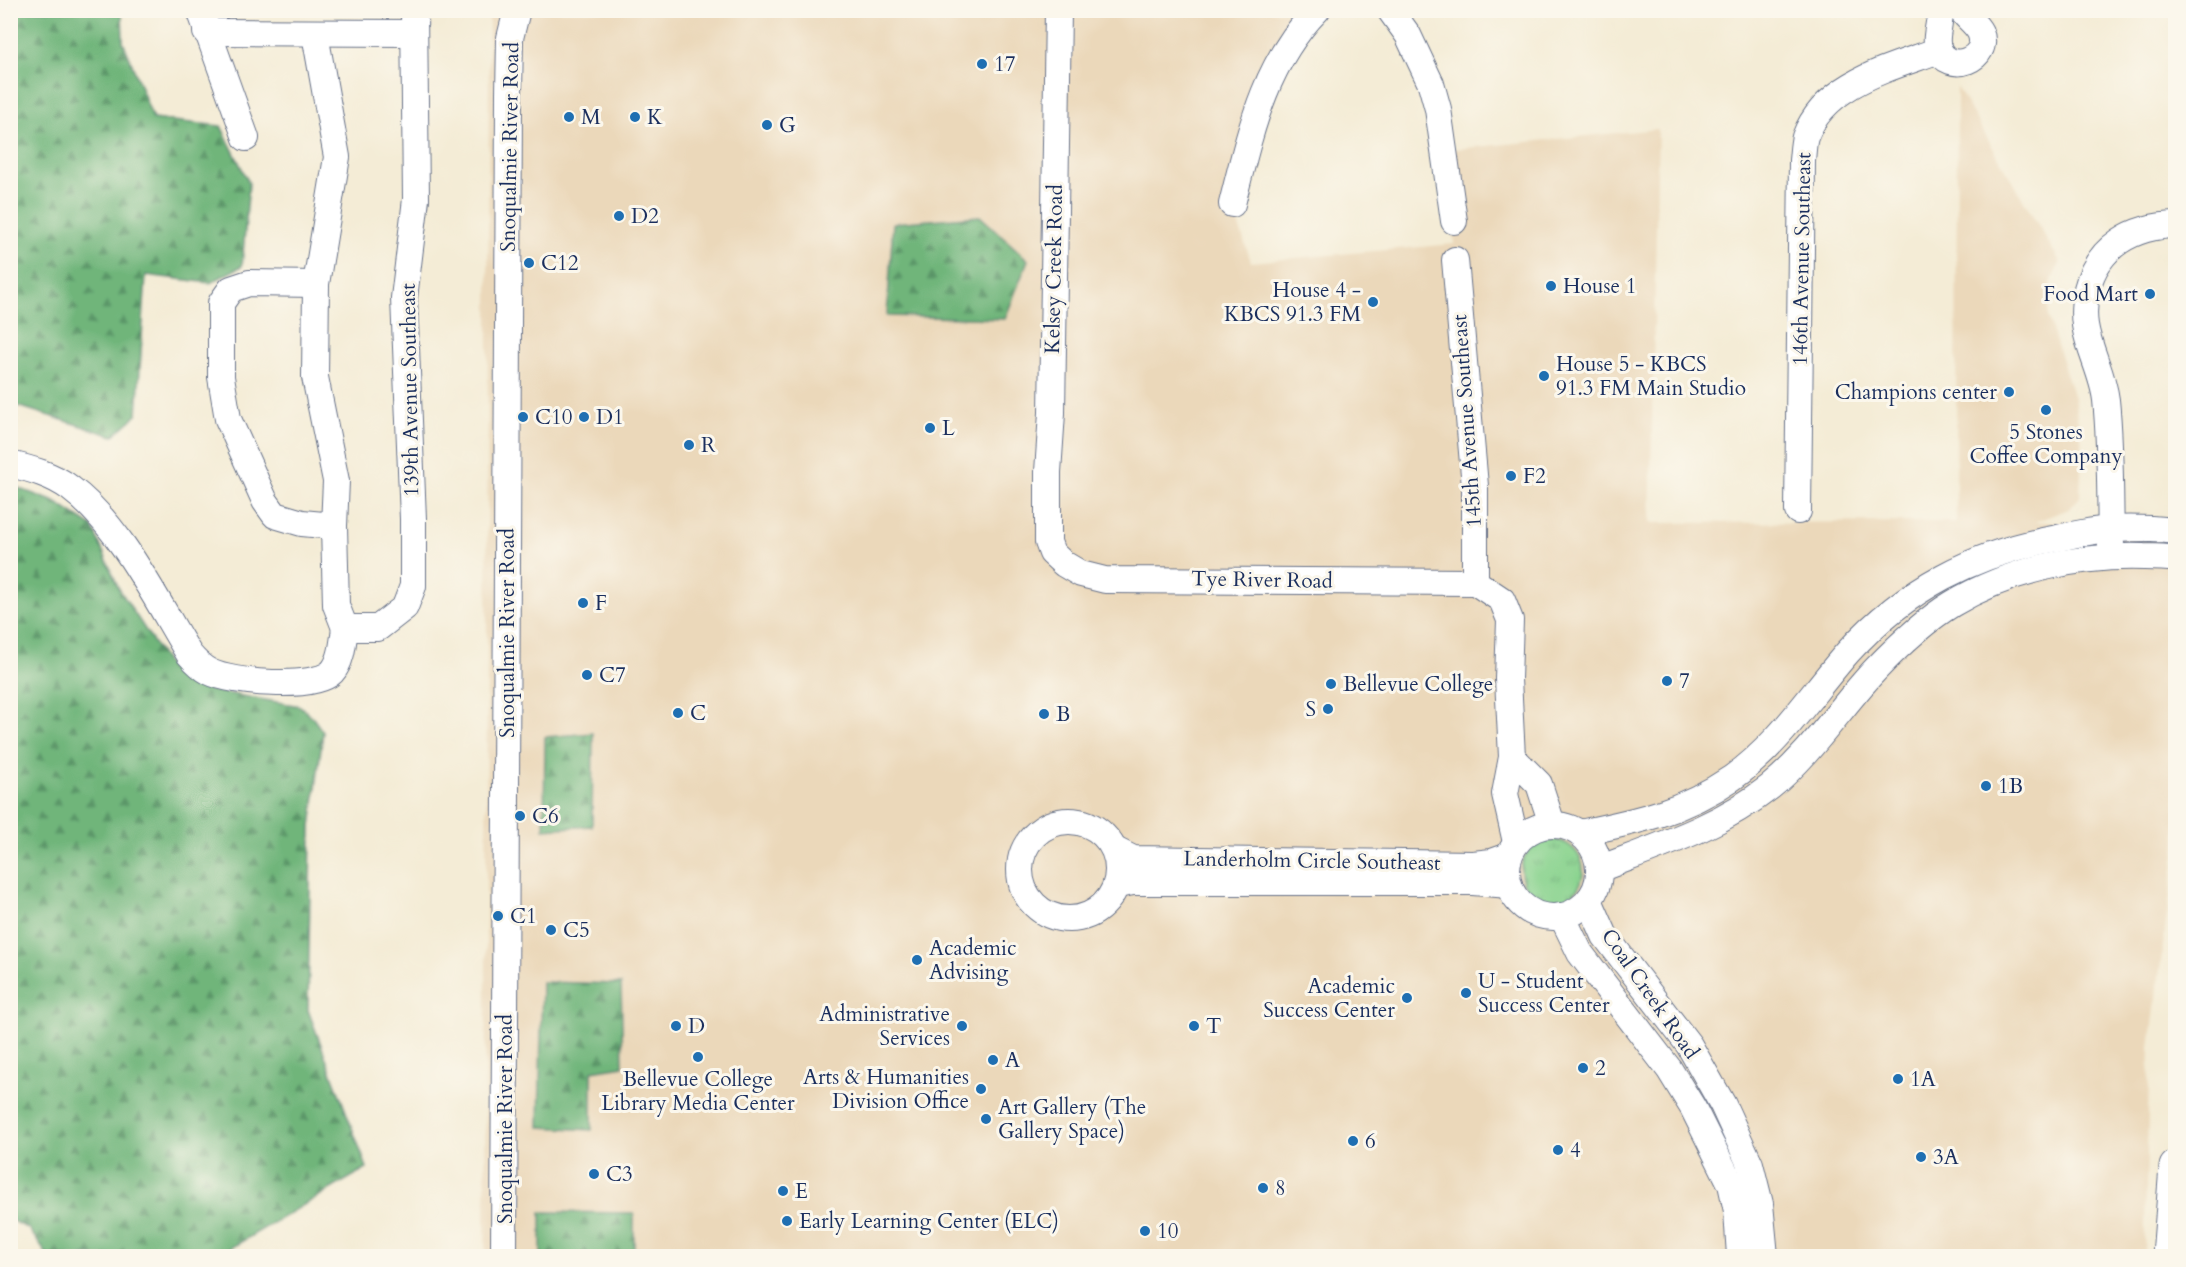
<svg xmlns="http://www.w3.org/2000/svg" width="2186" height="1267" font-family="Cardo,serif">
  <style>
    .built { fill: #ebd8ba }
    .grass { fill: url(#grass-tufts); stroke: #528176; stroke-width: 1.5 }
    .forest { fill: url(#forest-firs); stroke: #45726c; stroke-width: 1.5 }
    .lines { fill: none; stroke-linecap: round; stroke-linejoin: round }
    .minor-casing { stroke: #677188; stroke-width: 28 }
    .highway-casing { stroke: #677188; stroke-width: 35 }
    .minor { stroke: #fff; stroke-width: 26 }
    .highway { stroke: #fff; stroke-width: 33 }
    .poi-dot { fill: #1f6fb2; stroke: #fbf7ec; stroke-width: 2 }
    .labels { text-anchor: middle; dominant-baseline: central; stroke-width: 6; stroke-linejoin: round; paint-order: stroke }
    .poi-label { font-size: 21px; fill: #1b2f5e; stroke: #fbf7ec; text-anchor: start }
    .street-label { font-size: 21px; fill: #1b2f5e; stroke: #fbf7ec }
  </style>
  <defs>
    <pattern id="grass-tufts" width="24" height="20" patternUnits="userSpaceOnUse" patternTransform="scale(1.5)"><rect width="24" height="20" fill="#8ad38f"/><path d="M3 7l-1-3M5 7V3M7 7l1-3M15 17l-1-3M17 17v-4M19 17l1-3" fill="none" stroke="#76b57e"/></pattern>
    <pattern id="forest-firs" width="22" height="20" patternUnits="userSpaceOnUse" patternTransform="scale(1.5)"><rect width="22" height="20" fill="#6fb57a"/><path d="M5 1l3.5 6h-7zM16 11l3.5 6h-7z" fill="#5a9467"/></pattern>
  </defs>
  <rect width="100%" height="100%" fill="#fbf7ec"/>
  <filter id="ink" filterUnits="userSpaceOnUse"><feTurbulence type="fractalNoise" baseFrequency=".0167" numOctaves="2"/><feDisplacementMap in="SourceGraphic" scale="12" xChannelSelector="R" yChannelSelector="G"/><feConvolveMatrix kernelMatrix="1 2 1 2 8 2 1 2 1" color-interpolation-filters="sRGB"/></filter>
  <filter id="wash" filterUnits="userSpaceOnUse"><feTurbulence type="fractalNoise" baseFrequency=".008" numOctaves="4" result="noise"/><feDisplacementMap in="SourceGraphic" scale="24" xChannelSelector="R" yChannelSelector="G"/><feGaussianBlur stdDeviation="1.35" result="paint"/><feColorMatrix in="noise" values="0 0 0 0 0 0 0 0 0 0 0 0 0 0 0 0 0 1.4 0 .05"/><feComposite in="paint" operator="in"/></filter>
  <g filter="url(#wash)">
    <rect width="100%" height="100%" fill="#f4ecd6"/>
    <!-- built -->
    <path class="built" d="M489,11H1317L1298,29L1232,204L1251,262L1454,244L1446,150L1658,129L1650,523L1956,522L1957,87L2060,262L2051,283L2048,317L2074,398L2082,444L2080,497L2069,509L2034,522H2175L2176,844L2150,1047L2144,1256H485Z"/>
    <!-- grass -->
    <circle class="grass" cx="1552" cy="871" r="31"/>
    <!-- forest -->
    <g class="forest">
      <path d="M11,10L122,11L123,41L153,119L221,126L249,183L242,266L210,283L146,275L137,415L113,436L18,406L11,407Z"/>
      <path d="M980,216L1028,260L1005,319L887,316L893,223Z"/>
      <path d="M10,485L55,502L92,526L119,589L166,662L209,690L300,706L313,718L323,732L311,827L308,1010L367,1168L222,1253L224,1256H48L29,1229L11,1220Z"/>
      <path d="M593,733L592,826L544,829L545,737Z"/>
      <path d="M542,982L621,984L623,1066L592,1071V1130L539,1127Z"/>
      <path d="M541,1212L634,1213V1256H541Z"/>
    </g>
  </g>
  <g filter="url(#ink)">
    <g class="lines">
      <!-- minor casing -->
      <g class="minor-casing">
        <g id="minor">
          <path d="M200,10L246,138"/>
          <path d="M1058,10L1052,413L1048,472V542L1052,553L1064,564L1081,574L1105,580L1475,582L1502,600L1510,620L1508,679L1512,757L1505,794L1516,842"/>
          <path d="M1390,10L1408,35L1431,84L1438,109L1454,221"/>
          <path d="M1940,10C1941,22 1934,37 1938,48C1948,76 1992,59 1980,32C1976,24 1967,18 1961,10"/>
          <path d="M206,32L414,33"/>
          <path d="M315,34L337,157L316,284L315,377L336,481L334,526L336,605L345,628H378L405,607L413,586V519L404,298L416,199L414,10"/>
          <path d="M1232,204C1250,133 1264,64 1317,10"/>
          <path d="M1455,260L1475,486V582"/>
          <path d="M316,284L249,283L231,289L221,303V377L228,419L265,501L275,515L302,523L334,526"/>
          <path d="M10,464C31,469 53,475 70,488C120,525 156,600 189,654C195,661 202,668 210,672C232,683 314,690 332,672C342,661 343,642 345,628"/>
          <path d="M1798,511L1802,160C1803,152 1803,144 1805,137C1825,83 1891,68 1939,50"/>
          <path d="M2111,547C2110,498 2111,448 2106,400C2103,374 2089,351 2085,325C2083,312 2084,302 2087,289C2098,246 2133,226 2176,225"/>
          <path d="M1512,757L1539,784L1552,824"/>
          <circle cx="1069" cy="870" r="49"/>
          <circle cx="1553" cy="871" r="46"/>
          <path d="M1580,833C1638,821 1682,812 1732,778C1780,744 1810,695 1848,652C1906,588 1974,553 2058,538C2076,534 2094,530 2112,529C2133,528 2155,529 2176,531"/>
          <path d="M1115,850L1133,859L1473,864L1492,862L1509,856"/>
          <path d="M1599,869C1659,846 1719,827 1770,787C1812,753 1840,707 1876,669C1899,645 1924,621 1952,604C2009,570 2078,555 2144,557C2154,557 2165,557 2176,559"/>
          <path d="M1117,885L1133,882H1473L1509,885"/>
          <path d="M1589,900L1605,936L1689,1045L1723,1105L1750,1164L1760,1204L1765,1256"/>
          <path d="M1562,916L1580,953L1669,1069L1693,1108L1731,1184L1737,1211L1740,1256"/>
          <path d="M504,1256L509,93L510,38L517,10"/>
        </g>
      </g>
      <!-- highway casing -->
      <g class="highway-casing">
        <path id="highway" d="M2169,1256L2176,1167"/>
      </g>
      <!-- minor -->
      <use href="#minor" class="minor"/>
      <!-- highway -->
      <use href="#highway" class="highway"/>
    </g>
  </g>
  <!-- markers -->
  <g class="poi-dot">
    <circle cx="982" cy="64" r="6"/>
    <circle cx="569" cy="117" r="6"/>
    <circle cx="635" cy="117" r="6"/>
    <circle cx="767" cy="125" r="6"/>
    <circle cx="619" cy="216" r="6"/>
    <circle cx="529" cy="263" r="6"/>
    <circle cx="1551" cy="286" r="6"/>
    <circle cx="2150" cy="294" r="6"/>
    <circle cx="1373" cy="302" r="6"/>
    <circle cx="1544" cy="376" r="6"/>
    <circle cx="2009" cy="392" r="6"/>
    <circle cx="2046" cy="410" r="6"/>
    <circle cx="523" cy="417" r="6"/>
    <circle cx="584" cy="417" r="6"/>
    <circle cx="930" cy="428" r="6"/>
    <circle cx="689" cy="445" r="6"/>
    <circle cx="1511" cy="476" r="6"/>
    <circle cx="583" cy="603" r="6"/>
    <circle cx="587" cy="675" r="6"/>
    <circle cx="1667" cy="681" r="6"/>
    <circle cx="1331" cy="684" r="6"/>
    <circle cx="1328" cy="709" r="6"/>
    <circle cx="678" cy="713" r="6"/>
    <circle cx="1044" cy="714" r="6"/>
    <circle cx="1986" cy="786" r="6"/>
    <circle cx="520" cy="816" r="6"/>
    <circle cx="498" cy="916" r="6"/>
    <circle cx="551" cy="930" r="6"/>
    <circle cx="917" cy="960" r="6"/>
    <circle cx="1466" cy="993" r="6"/>
    <circle cx="1407" cy="998" r="6"/>
    <circle cx="676" cy="1026" r="6"/>
    <circle cx="962" cy="1026" r="6"/>
    <circle cx="1194" cy="1026" r="6"/>
    <circle cx="698" cy="1057" r="6"/>
    <circle cx="993" cy="1060" r="6"/>
    <circle cx="1583" cy="1068" r="6"/>
    <circle cx="1898" cy="1079" r="6"/>
    <circle cx="981" cy="1089" r="6"/>
    <circle cx="986" cy="1119" r="6"/>
    <circle cx="1353" cy="1141" r="6"/>
    <circle cx="1558" cy="1150" r="6"/>
    <circle cx="1921" cy="1157" r="6"/>
    <circle cx="594" cy="1174" r="6"/>
    <circle cx="1263" cy="1188" r="6"/>
    <circle cx="783" cy="1191" r="6"/>
    <circle cx="787" cy="1221" r="6"/>
    <circle cx="1145" cy="1231" r="6"/>
  </g>
  <g class="labels">
    <!-- poi labels -->
    <g class="poi-label">
      <text x="994" y="64">17</text>
      <text x="581" y="117">M</text>
      <text x="647" y="117">K</text>
      <text x="779" y="125">G</text>
      <text x="631" y="216">D2</text>
      <text x="541" y="263">C12</text>
      <text x="1563" y="286">House 1</text>
      <text x="1361" y="290" text-anchor="end">House 4 -<tspan x="1361" dy="24">KBCS 91.3 FM</tspan></text>
      <text x="2138" y="294" text-anchor="end">Food Mart</text>
      <text x="1556" y="364">House 5 - KBCS<tspan x="1556" dy="24">91.3 FM Main Studio</tspan></text>
      <text x="1997" y="392" text-anchor="end">Champions center</text>
      <text x="535" y="417">C10</text>
      <text x="596" y="417">D1</text>
      <text x="942" y="428">L</text>
      <text x="2046" y="432" text-anchor="middle">5 Stones<tspan x="2046" dy="24">Coffee Company</tspan></text>
      <text x="701" y="445">R</text>
      <text x="1523" y="476">F2</text>
      <text x="595" y="603">F</text>
      <text x="599" y="675">C7</text>
      <text x="1679" y="681">7</text>
      <text x="1343" y="684">Bellevue College</text>
      <text x="1316" y="709" text-anchor="end">S</text>
      <text x="690" y="713">C</text>
      <text x="1056" y="714">B</text>
      <text x="1998" y="786">1B</text>
      <text x="532" y="816">C6</text>
      <text x="510" y="916">C1</text>
      <text x="563" y="930">C5</text>
      <text x="929" y="948">Academic<tspan x="929" dy="24">Advising</tspan></text>
      <text x="1478" y="981">U - Student<tspan x="1478" dy="24">Success Center</tspan></text>
      <text x="1395" y="986" text-anchor="end">Academic<tspan x="1395" dy="24">Success Center</tspan></text>
      <text x="950" y="1014" text-anchor="end">Administrative<tspan x="950" dy="24">Services</tspan></text>
      <text x="688" y="1026">D</text>
      <text x="1206" y="1026">T</text>
      <text x="1005" y="1060">A</text>
      <text x="1595" y="1068">2</text>
      <text x="969" y="1077" text-anchor="end">Arts &amp; Humanities<tspan x="969" dy="24">Division Office</tspan></text>
      <text x="698" y="1079" text-anchor="middle">Bellevue College<tspan x="698" dy="24">Library Media Center</tspan></text>
      <text x="1910" y="1079">1A</text>
      <text x="998" y="1107">Art Gallery (The<tspan x="998" dy="24">Gallery Space)</tspan></text>
      <text x="1365" y="1141">6</text>
      <text x="1570" y="1150">4</text>
      <text x="1933" y="1157">3A</text>
      <text x="606" y="1174">C3</text>
      <text x="1275" y="1188">8</text>
      <text x="795" y="1191">E</text>
      <text x="799" y="1221">Early Learning Center (ELC)</text>
      <text x="1157" y="1231">10</text>
    </g>
    <!-- street labels -->
    <g class="street-label">
      <text transform="translate(510 147) rotate(-89)">Snoqualmie River Road</text>
      <text transform="translate(1802 259) rotate(-89)">146th Avenue Southeast</text>
      <text transform="translate(1054 269) rotate(-89)">Kelsey Creek Road</text>
      <text transform="translate(410 390) rotate(-91)">139th Avenue Southeast</text>
      <text transform="translate(1467 421) rotate(-94)">145th Avenue Southeast</text>
      <text transform="translate(1262 580) rotate(1)">Tye River Road</text>
      <text transform="translate(507 633) rotate(-90)">Snoqualmie River Road</text>
      <text transform="translate(1312 861) rotate(1)">Landerholm Circle Southeast</text>
      <text transform="translate(1650 994) rotate(55)">Coal Creek Road</text>
      <text transform="translate(505 1119) rotate(-90)">Snoqualmie River Road</text>
    </g>
  </g>
  <!-- margin -->
  <rect width="2186" height="1267" fill="none" stroke="#fbf7ec" stroke-width="36"/>
</svg>
